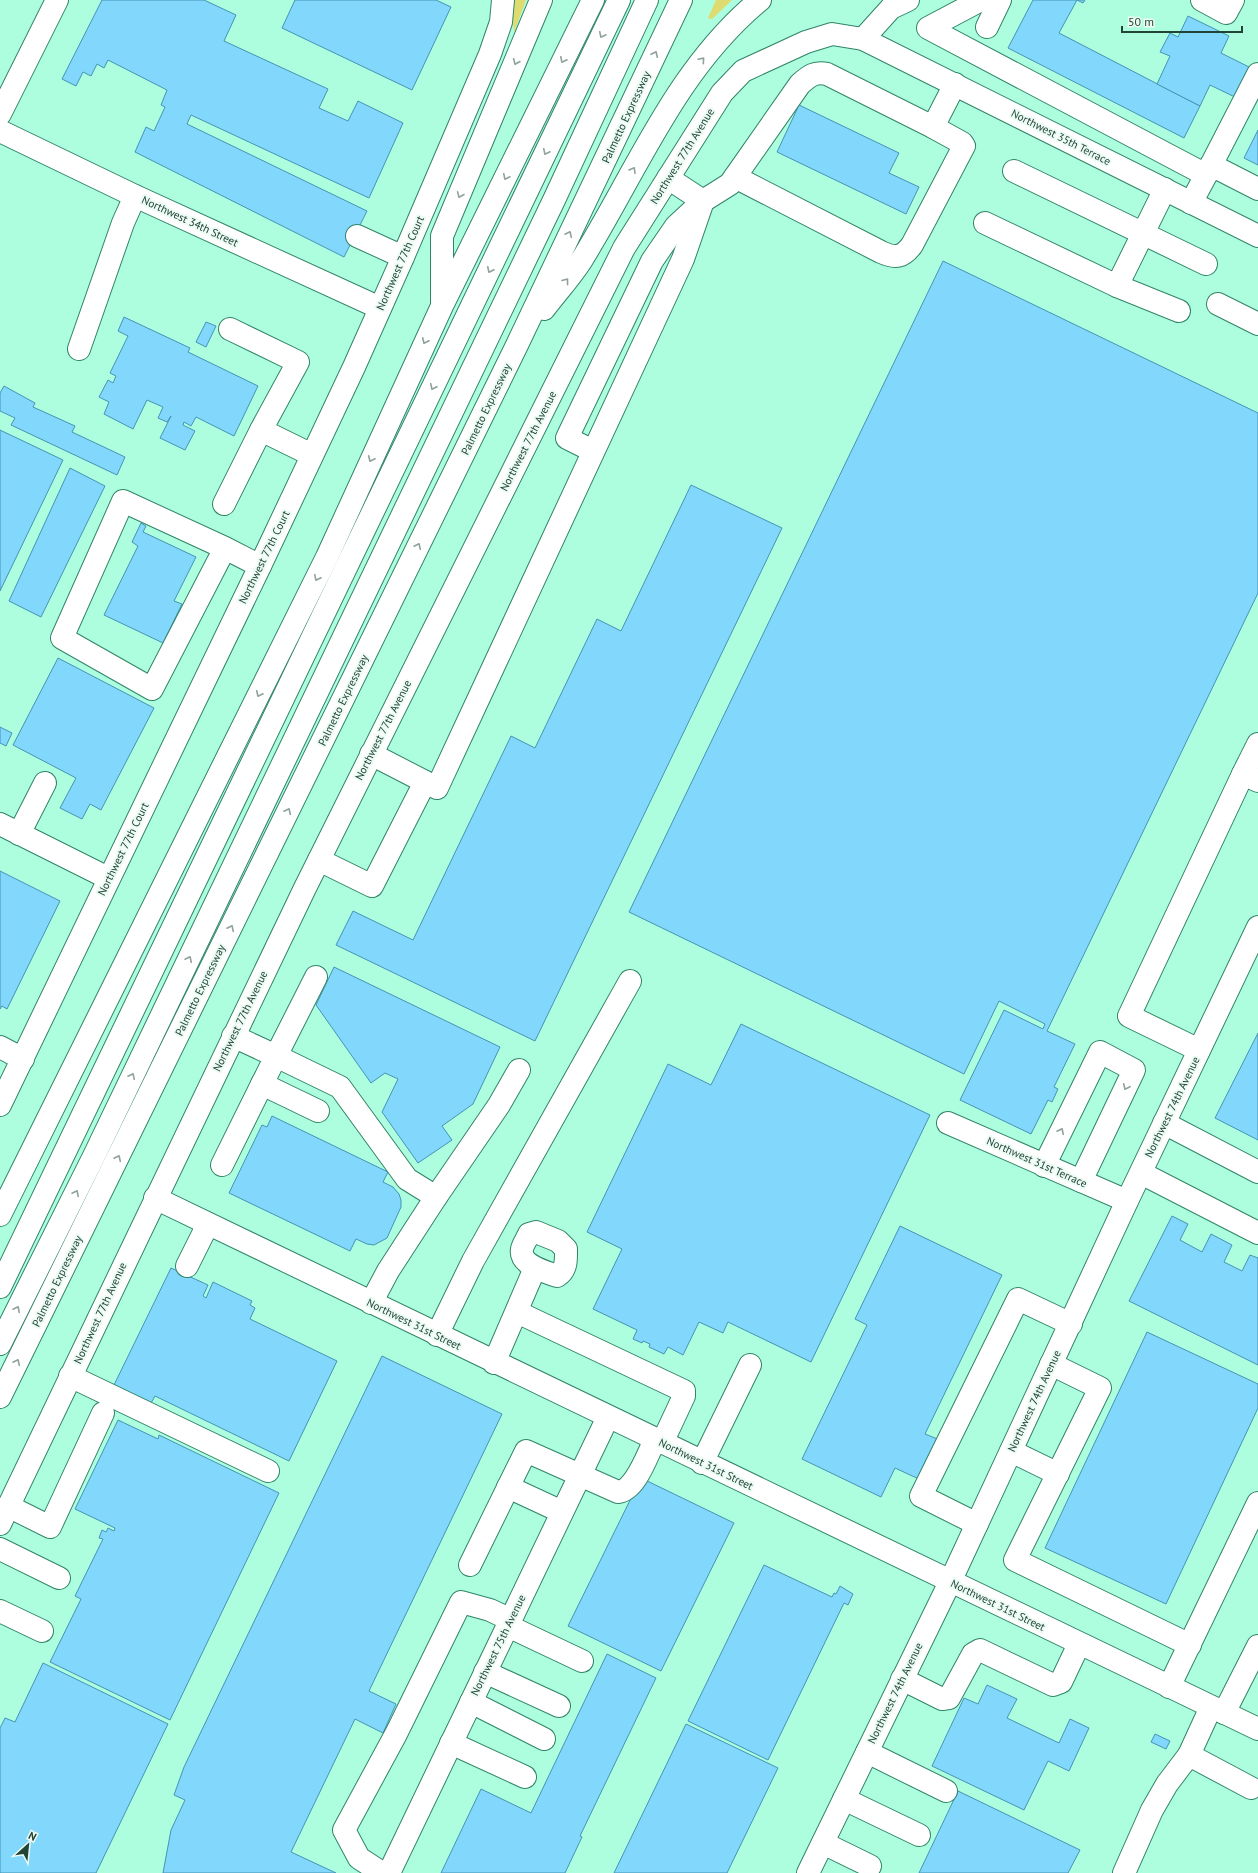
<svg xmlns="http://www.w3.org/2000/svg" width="1258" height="1873" font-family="'PT Sans',sans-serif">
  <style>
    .green { fill: #dedc71 }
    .building { fill: #82d7fc; stroke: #4594b4 }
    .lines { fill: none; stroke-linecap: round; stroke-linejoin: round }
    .minor-casing { stroke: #328469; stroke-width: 24 }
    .highway-casing { stroke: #328469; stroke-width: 24 }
    .minor { stroke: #fff; stroke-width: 22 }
    .highway { stroke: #fff; stroke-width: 22 }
    .oneway { stroke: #90a29b }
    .labels { text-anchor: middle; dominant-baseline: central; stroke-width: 4; stroke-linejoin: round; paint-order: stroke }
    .street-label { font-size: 11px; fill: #224437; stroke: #ecfbf4 }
  </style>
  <rect width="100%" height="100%" fill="#acfede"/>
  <!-- green -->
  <g class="green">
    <path d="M511,0H526L514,33Z"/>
    <path d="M716,0H732L712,19L708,18Z"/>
  </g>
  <!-- building -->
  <g class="building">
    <path d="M102,0H204L236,15L224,41L328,89L319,108L348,121L358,101L403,123L369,198L191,115L187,124L367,211L344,257L135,152L146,127L154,131L165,107L161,105L167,90L108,60L104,68L97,64L91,76L83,72L76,86L62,79Z"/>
    <path d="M295,0H436L451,7L412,90L282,28Z"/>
    <path d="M1033,0H1085L1083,3L1077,0L1059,33L1200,106L1184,138L1008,48Z"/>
    <path d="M1188,16L1229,36L1221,53L1255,70L1241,100L1210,85L1200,106L1157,84L1170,56L1160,52L1170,33L1178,37Z"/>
    <path d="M799,105L899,153L889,173L919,187L906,214L777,152Z"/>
    <path d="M1258,130V165L1244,158Z"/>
    <path d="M943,261L1258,413V593L1047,1031L1075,1044L1054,1087L1058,1089L1052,1102L1048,1100L1031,1134L960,1100L1004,1010L1043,1029L1045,1024L999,1001L964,1074L629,912Z"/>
    <path d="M124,317L190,348L188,352L258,386L234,436L196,417L191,426L184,422L183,425L195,431L185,450L160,438L171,416L167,422L158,418L163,407L147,400L133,429L104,414L109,402L99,397L108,380L113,383L116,376L110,373L128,336L118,331Z"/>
    <path d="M206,322L216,326L206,347L196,342Z"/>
    <path d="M4,386L35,403L33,407L75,426L72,432L125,457L117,475L11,425L15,418L0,411V393Z"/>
    <path d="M0,430L63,460L0,591Z"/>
    <path d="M70,468L105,486L41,617L9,601Z"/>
    <path d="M691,485L782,528L535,1041L336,945L353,911L413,940L511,736L535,748L597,619L621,631Z"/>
    <path d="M141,523L146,526L143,532L196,557L174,601L182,604L163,643L104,615L138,546L132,542Z"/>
    <path d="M58,658L154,708L101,810L90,804L82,819L60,808L76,778L13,745Z"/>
    <path d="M0,727L12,733L6,746L0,743Z"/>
    <path d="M0,871L60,901L7,1009L2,1006L0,1009Z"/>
    <path d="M334,967L500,1047L473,1104L442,1126L452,1140L418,1163L382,1112L398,1079L385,1073L371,1083L316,1005Z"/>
    <path d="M741,1024L930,1115L811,1362L728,1322L723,1333L699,1322L683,1355L668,1347L664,1354L649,1347L650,1344L643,1341L642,1343L633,1339L637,1330L593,1309L622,1249L587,1232L668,1064L711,1085Z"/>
    <path d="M1258,1033V1140L1215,1118Z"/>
    <path d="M272,1116L388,1172L383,1182L393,1187L399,1194L401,1200V1207L387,1238L374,1245L367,1244L356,1239L350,1251L229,1193L262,1125L267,1127Z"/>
    <path d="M1172,1216L1188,1224L1180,1240L1202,1252L1211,1234L1232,1245L1224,1262L1242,1271L1250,1255L1258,1258V1365L1129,1301Z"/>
    <path d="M900,1226L1002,1275L925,1434L940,1440L921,1480L895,1468L881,1497L802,1459L867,1325L855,1319Z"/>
    <path d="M171,1268L208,1285L203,1296L206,1298L213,1282L252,1301L250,1305L255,1308L250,1319L337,1361L289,1461L155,1396L151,1403L114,1385Z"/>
    <path d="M1147,1332L1258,1384V1408L1166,1604L1045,1548Z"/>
    <path d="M382,1356L502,1414L369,1691L396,1704L383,1733L355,1719L291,1852L336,1873H163L171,1830L185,1800L174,1795L184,1767Z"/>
    <path d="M118,1420L158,1439L159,1435L279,1493L170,1720L50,1662L81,1599L75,1596L103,1539L99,1538L102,1530L106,1532L108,1528L114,1531L115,1528L75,1509Z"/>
    <path d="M641,1478L734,1523L661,1671L568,1626Z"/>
    <path d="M764,1565L832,1597L834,1593L836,1594L840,1586L853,1594L848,1605L844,1603L768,1760L688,1721Z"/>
    <path d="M607,1654L656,1678L580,1836L582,1837L565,1873H441L481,1789L531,1813Z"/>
    <path d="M43,1663L168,1724L96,1873H0V1728L5,1718L15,1722Z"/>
    <path d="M987,1685L1017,1699L1007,1718L1059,1743L1070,1719L1089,1728L1069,1771L1048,1761L1024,1810L932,1766L964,1698L978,1704Z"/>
    <path d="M686,1724L778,1768L727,1873H614Z"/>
    <path d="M1155,1734L1170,1741L1166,1749L1151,1742Z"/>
    <path d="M958,1791L1080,1850L1068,1873H919Z"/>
  </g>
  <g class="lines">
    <!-- minor casing -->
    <g class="minor-casing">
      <g id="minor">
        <path d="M981,0L928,28L1206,175L1191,203"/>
        <path d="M1202,0L1226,13L1233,0"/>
        <path d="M987,27L1000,0"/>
        <path d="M863,39L891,8L908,0"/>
        <path d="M0,114L57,0"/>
        <path d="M0,131L135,196L380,308"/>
        <path d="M1211,165L1258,189"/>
        <path d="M1014,171L1206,264"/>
        <path d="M1206,175L1258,74"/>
        <path d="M735,177L881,252C896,259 903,257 912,245L964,146L962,143L933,127"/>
        <path d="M985,223L1117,286L1165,189"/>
        <path d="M357,236L403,257"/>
        <path d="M1117,286L1179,311"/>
        <path d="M1218,304L1258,324"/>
        <path d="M230,329L298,362L261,430L312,455"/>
        <path d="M79,349L123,223L135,196"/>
        <path d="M593,451L567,438L652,261L676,226L703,201L668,178"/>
        <path d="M224,504L261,430"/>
        <path d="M225,548L152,689L62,638L123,501L225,548L260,566"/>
        <path d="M371,754L437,788L683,259L703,201L730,184L800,84C809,76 815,71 827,74L933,127L955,84"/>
        <path d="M1243,774L1258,744"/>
        <path d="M0,824L108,878"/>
        <path d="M19,834L45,783"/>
        <path d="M319,860L372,886L425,782"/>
        <path d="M316,977L276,1056L340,1087L407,1179L436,1197L499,1105L519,1070"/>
        <path d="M0,1047L23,1059"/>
        <path d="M1199,1050L1129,1016L1243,774L1258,781"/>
        <path d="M262,1084L318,1111"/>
        <path d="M0,1105L260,566L354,367L403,257L490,54L501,22L503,0"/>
        <path d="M948,1123L1127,1201"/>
        <path d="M1164,1123L1258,1172"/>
        <path d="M222,1165L276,1056L233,1036"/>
        <path d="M1044,1166L1100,1052L1134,1070L1081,1181"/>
        <path d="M1141,1173L1258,1233"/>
        <path d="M155,1198L1258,1729"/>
        <path d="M536,1232L558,1241L566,1249C566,1259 567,1270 557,1276C546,1272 519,1265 522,1249C523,1244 527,1239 529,1234Z"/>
        <path d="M187,1266L208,1224"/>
        <path d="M371,1303L388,1271L436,1197"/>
        <path d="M517,1312L684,1391V1396L662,1443"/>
        <path d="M437,1335L473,1261L630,981"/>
        <path d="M494,1363L535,1268"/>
        <path d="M1051,1364L1100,1388L1015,1560L1190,1645"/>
        <path d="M70,1376L268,1471"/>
        <path d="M1011,1451L1058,1474"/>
        <path d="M702,1463L750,1365"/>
        <path d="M508,1487L562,1512"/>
        <path d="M8,1506L50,1527L103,1413"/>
        <path d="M0,1524L305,888L624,248L722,93L743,71L806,42L832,34L863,39L1258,236"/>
        <path d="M977,1524L921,1496L1018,1299L1071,1324"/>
        <path d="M0,1549L59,1578"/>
        <path d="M470,1565L526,1451L618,1492C636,1490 647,1455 655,1440"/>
        <path d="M0,1611L42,1631"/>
        <path d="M508,1626L582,1661"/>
        <path d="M485,1672L559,1706"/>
        <path d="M902,1679L942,1699L949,1698L973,1654L980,1650L1053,1685L1061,1682L1079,1644"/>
        <path d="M1169,1687L1258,1503"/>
        <path d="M471,1702L544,1739"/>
        <path d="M1224,1713L1258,1646"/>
        <path d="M451,1743L525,1777"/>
        <path d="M867,1752L946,1791"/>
        <path d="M1189,1755L1211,1707"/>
        <path d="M844,1799L919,1835"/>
        <path d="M823,1843L870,1866"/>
        <path d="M382,1873L359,1858L344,1830L396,1734L461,1602L490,1610L511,1620"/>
        <path d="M389,1873L608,1417"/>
        <path d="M808,1873L950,1582L1127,1201L1258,927"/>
        <path d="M1124,1873L1152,1810L1167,1784L1189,1755L1251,1788"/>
      </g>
    </g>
    <!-- highway casing -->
    <g class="highway-casing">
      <g id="highway">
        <path d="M442,301V236L541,0"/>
        <path d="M544,309C556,293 570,278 581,261C637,171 676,69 760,0"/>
        <path d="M0,1215L327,557L442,306L593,0"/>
        <path d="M0,1287L619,0"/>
        <path d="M0,1344L94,1156L554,200L647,0"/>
        <path d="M0,1397L517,345L681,0"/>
      </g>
    </g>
    <!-- minor -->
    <use href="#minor" class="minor"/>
    <!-- highway -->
    <use href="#highway" class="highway"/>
  </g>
  <!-- one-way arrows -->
  <defs><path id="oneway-chevron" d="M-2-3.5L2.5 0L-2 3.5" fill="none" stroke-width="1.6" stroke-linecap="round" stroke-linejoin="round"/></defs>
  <g class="oneway">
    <use href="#oneway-chevron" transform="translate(602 35) rotate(116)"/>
    <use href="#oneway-chevron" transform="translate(655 54) rotate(-65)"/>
    <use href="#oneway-chevron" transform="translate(563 60) rotate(116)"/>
    <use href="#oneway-chevron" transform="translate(702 60) rotate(-49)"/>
    <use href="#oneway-chevron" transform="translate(516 62) rotate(113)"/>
    <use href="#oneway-chevron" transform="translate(546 152) rotate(116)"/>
    <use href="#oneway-chevron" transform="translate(633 170) rotate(-60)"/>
    <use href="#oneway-chevron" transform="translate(506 177) rotate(116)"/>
    <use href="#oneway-chevron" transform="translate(460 195) rotate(113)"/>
    <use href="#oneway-chevron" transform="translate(569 234) rotate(-64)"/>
    <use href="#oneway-chevron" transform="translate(490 270) rotate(116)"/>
    <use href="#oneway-chevron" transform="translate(566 281) rotate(-53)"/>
    <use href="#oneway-chevron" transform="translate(425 341) rotate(115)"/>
    <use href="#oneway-chevron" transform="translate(433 387) rotate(116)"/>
    <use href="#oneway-chevron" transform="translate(371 459) rotate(115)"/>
    <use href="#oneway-chevron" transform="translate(418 546) rotate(-64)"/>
    <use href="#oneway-chevron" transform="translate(317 578) rotate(116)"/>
    <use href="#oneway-chevron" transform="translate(259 694) rotate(116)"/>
    <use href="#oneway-chevron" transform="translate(288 811) rotate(-64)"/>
    <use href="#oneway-chevron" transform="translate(231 928) rotate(-64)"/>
    <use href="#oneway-chevron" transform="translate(189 959) rotate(-64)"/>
    <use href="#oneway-chevron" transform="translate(132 1076) rotate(-64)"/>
    <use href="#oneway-chevron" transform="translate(1126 1087) rotate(115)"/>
    <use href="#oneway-chevron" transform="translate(1061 1131) rotate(-64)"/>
    <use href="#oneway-chevron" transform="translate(118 1158) rotate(-64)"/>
    <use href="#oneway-chevron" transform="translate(76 1193) rotate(-63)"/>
    <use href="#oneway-chevron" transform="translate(17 1309) rotate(-63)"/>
    <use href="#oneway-chevron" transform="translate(17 1362) rotate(-64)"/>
  </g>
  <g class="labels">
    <!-- street labels -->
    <g class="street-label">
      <text transform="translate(626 117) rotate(-65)">Palmetto Expressway</text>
      <text transform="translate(1061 137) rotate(27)">Northwest 35th Terrace</text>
      <text transform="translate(682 156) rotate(-58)">Northwest 77th Avenue</text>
      <text transform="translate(190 221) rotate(25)">Northwest 34th Street</text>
      <text transform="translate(400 263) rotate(-66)">Northwest 77th Court</text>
      <text transform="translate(486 409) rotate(-64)">Palmetto Expressway</text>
      <text transform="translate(528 441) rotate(-63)">Northwest 77th Avenue</text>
      <text transform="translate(264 557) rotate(-64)">Northwest 77th Court</text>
      <text transform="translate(343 700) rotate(-64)">Palmetto Expressway</text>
      <text transform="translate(383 730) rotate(-63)">Northwest 77th Avenue</text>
      <text transform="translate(123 849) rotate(-64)">Northwest 77th Court</text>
      <text transform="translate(200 990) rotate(-64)">Palmetto Expressway</text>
      <text transform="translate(240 1021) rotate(-64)">Northwest 77th Avenue</text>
      <text transform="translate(1172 1107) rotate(-64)">Northwest 74th Avenue</text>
      <text transform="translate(1037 1162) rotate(24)">Northwest 31st Terrace</text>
      <text transform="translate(57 1281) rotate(-64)">Palmetto Expressway</text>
      <text transform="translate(100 1313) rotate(-65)">Northwest 77th Avenue</text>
      <text transform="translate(414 1324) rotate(26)">Northwest 31st Street</text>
      <text transform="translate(1034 1401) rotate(-65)">Northwest 74th Avenue</text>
      <text transform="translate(706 1464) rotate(26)">Northwest 31st Street</text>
      <text transform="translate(998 1605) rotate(26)">Northwest 31st Street</text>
      <text transform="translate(498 1645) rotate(-64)">Northwest 75th Avenue</text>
      <text transform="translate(895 1693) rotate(-64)">Northwest 74th Avenue</text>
    </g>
  </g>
  <!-- north arrow -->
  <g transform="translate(28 1845) rotate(27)" stroke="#ecfbf4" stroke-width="3" paint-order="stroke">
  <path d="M0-3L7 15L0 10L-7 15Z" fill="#224437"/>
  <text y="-6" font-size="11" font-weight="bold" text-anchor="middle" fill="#224437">N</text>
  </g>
  <!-- scale -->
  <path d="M1122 26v6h120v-6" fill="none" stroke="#224437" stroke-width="2"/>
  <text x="1128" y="26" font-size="12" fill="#224437" stroke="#ecfbf4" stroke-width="3" paint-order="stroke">50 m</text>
</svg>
